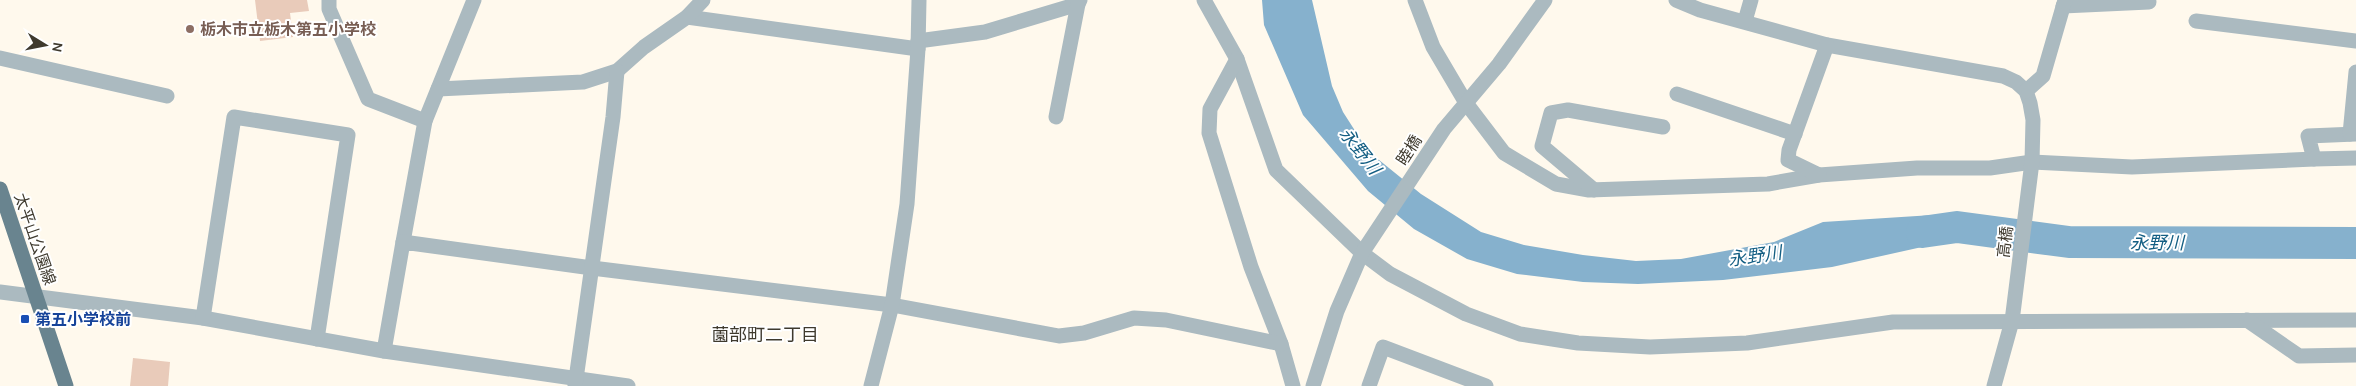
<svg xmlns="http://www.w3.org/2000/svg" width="2356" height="386" font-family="Karla,'Noto Sans JP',sans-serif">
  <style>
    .water { fill: #86b1cd }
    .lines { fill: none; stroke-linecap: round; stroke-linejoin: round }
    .river { stroke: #86b1cd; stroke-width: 32 }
    .building { fill: #e9cbba }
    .minor { stroke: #abbac0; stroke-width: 15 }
    .major { stroke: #69848f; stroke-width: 15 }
    .education-dot { fill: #8d6e63; stroke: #fff; stroke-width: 2 }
    .transit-dot { fill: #1a4fb4; stroke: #fff; stroke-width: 2 }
    .labels { text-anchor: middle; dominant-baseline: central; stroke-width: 4; stroke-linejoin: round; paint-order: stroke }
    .education-label { font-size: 16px; font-weight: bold; fill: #785e54; stroke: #fff; text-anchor: start }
    .street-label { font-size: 16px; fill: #3f3a2e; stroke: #fff }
    .transit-label { font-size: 16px; font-weight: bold; fill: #164399; stroke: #fff; text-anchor: start }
    .water-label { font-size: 18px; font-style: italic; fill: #135e83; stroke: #fff }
    .neighbourhood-label { font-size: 18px; fill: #3f3a2e; stroke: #fff }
  </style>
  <rect width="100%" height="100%" fill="#fff9ed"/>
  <!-- water -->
  <path class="water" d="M1262,0H1312L1332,86L1343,112L1368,151L1421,194L1481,232L1524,245L1583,255L1636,261L1681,259L1774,242L1823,222L1964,213L1967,237L1832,267L1723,280L1638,284L1583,282L1517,274L1467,259L1414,229L1368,191L1303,115L1264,25Z"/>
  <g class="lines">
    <!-- river -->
    <path class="river" d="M1922,232L1957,227L2069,242L2356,243"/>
  </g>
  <!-- building -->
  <g class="building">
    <path d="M255,0H307L309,11L290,13L293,37L260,41Z"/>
    <path d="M133,358L170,362L168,386H130Z"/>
  </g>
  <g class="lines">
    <!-- minor -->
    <g class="minor">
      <path d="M329,0V9L368,99L425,121"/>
      <path d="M1204,0L1237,59L1276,170L1362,253L1390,274L1466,314L1520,334L1578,343L1650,347L1747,343L1893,322L2356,320"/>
      <path d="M1415,0L1433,47L1466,103L1504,153L1556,184L1589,190L1768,184L1819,175L1917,168H1990L2032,162L2132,167L2314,159L2308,136L2356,134"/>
      <path d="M1676,0L1700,10L1827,45L2003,76L2016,82L2026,91L2030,103L2033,120L2032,162L2012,321L1994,386"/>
      <path d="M2063,6L2149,2"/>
      <path d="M687,17L918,49"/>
      <path d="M1745,21L1751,0"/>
      <path d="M2196,21L2356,41"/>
      <path d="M918,41L985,32L1078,4L1080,0"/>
      <path d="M0,58L167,96"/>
      <path d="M1237,59L1210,109L1209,133L1251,267L1281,344L1293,386"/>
      <path d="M438,89L583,82L617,71L644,47L687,17L703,0"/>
      <path d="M2026,91L2043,76L2065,0"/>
      <path d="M1677,94L1795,134"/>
      <path d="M1056,117L1078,4"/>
      <path d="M2350,134L2356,72"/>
      <path d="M2314,159L2356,158"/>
      <path d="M1819,175L1788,160L1789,150L1827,45"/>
      <path d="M1594,190L1542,146L1551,113L1568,110L1663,127"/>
      <path d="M403,242L425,121L474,0"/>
      <path d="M0,292L203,318L384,351L628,386"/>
      <path d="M203,318L234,117L348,135L317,339"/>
      <path d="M2247,320L2299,356L2356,355"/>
      <path d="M384,351L403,242L592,268L892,305L1059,336L1084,333L1134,318L1166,320L1281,344"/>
      <path d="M575,386L613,117L617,71"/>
      <path d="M871,386L892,305L907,204L918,49L919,0"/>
      <path d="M1313,386L1337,311L1362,253L1444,129L1499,64L1545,0"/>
      <path d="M1369,386L1383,347L1486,386"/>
    </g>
    <!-- major -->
    <path class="major" d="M0,189L66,386"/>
  </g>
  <!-- markers -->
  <circle class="education-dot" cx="190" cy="29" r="5"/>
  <rect class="transit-dot" x="20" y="314" width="10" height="10" rx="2.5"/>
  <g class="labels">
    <!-- education labels -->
    <g class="education-label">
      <text x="200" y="29">栃木市立栃木第五小学校</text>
    </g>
    <!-- street labels -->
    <g class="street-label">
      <text transform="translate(1409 150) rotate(-57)">睦橋</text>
      <text transform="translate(35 239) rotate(71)">太平山公園線</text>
      <text transform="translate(2005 242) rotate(-83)">高橋</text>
    </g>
    <!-- transit labels -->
    <g class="transit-label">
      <text x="35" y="319">第五小学校前</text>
    </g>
    <!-- water labels -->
    <g class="water-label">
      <text transform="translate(1360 151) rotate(52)">永野川</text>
      <text x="2157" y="243">永野川</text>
      <text transform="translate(1755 256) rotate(-8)">永野川</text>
    </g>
    <!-- neighbourhood labels -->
    <g class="neighbourhood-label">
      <text x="765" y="335">薗部町二丁目</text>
    </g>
  </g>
  <!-- north arrow -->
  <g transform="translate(45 45) rotate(100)" stroke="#ffffff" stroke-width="4" paint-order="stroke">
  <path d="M0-4L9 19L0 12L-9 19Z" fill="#3f3a2e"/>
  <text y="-8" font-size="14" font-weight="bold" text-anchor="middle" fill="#3f3a2e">N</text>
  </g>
</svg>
